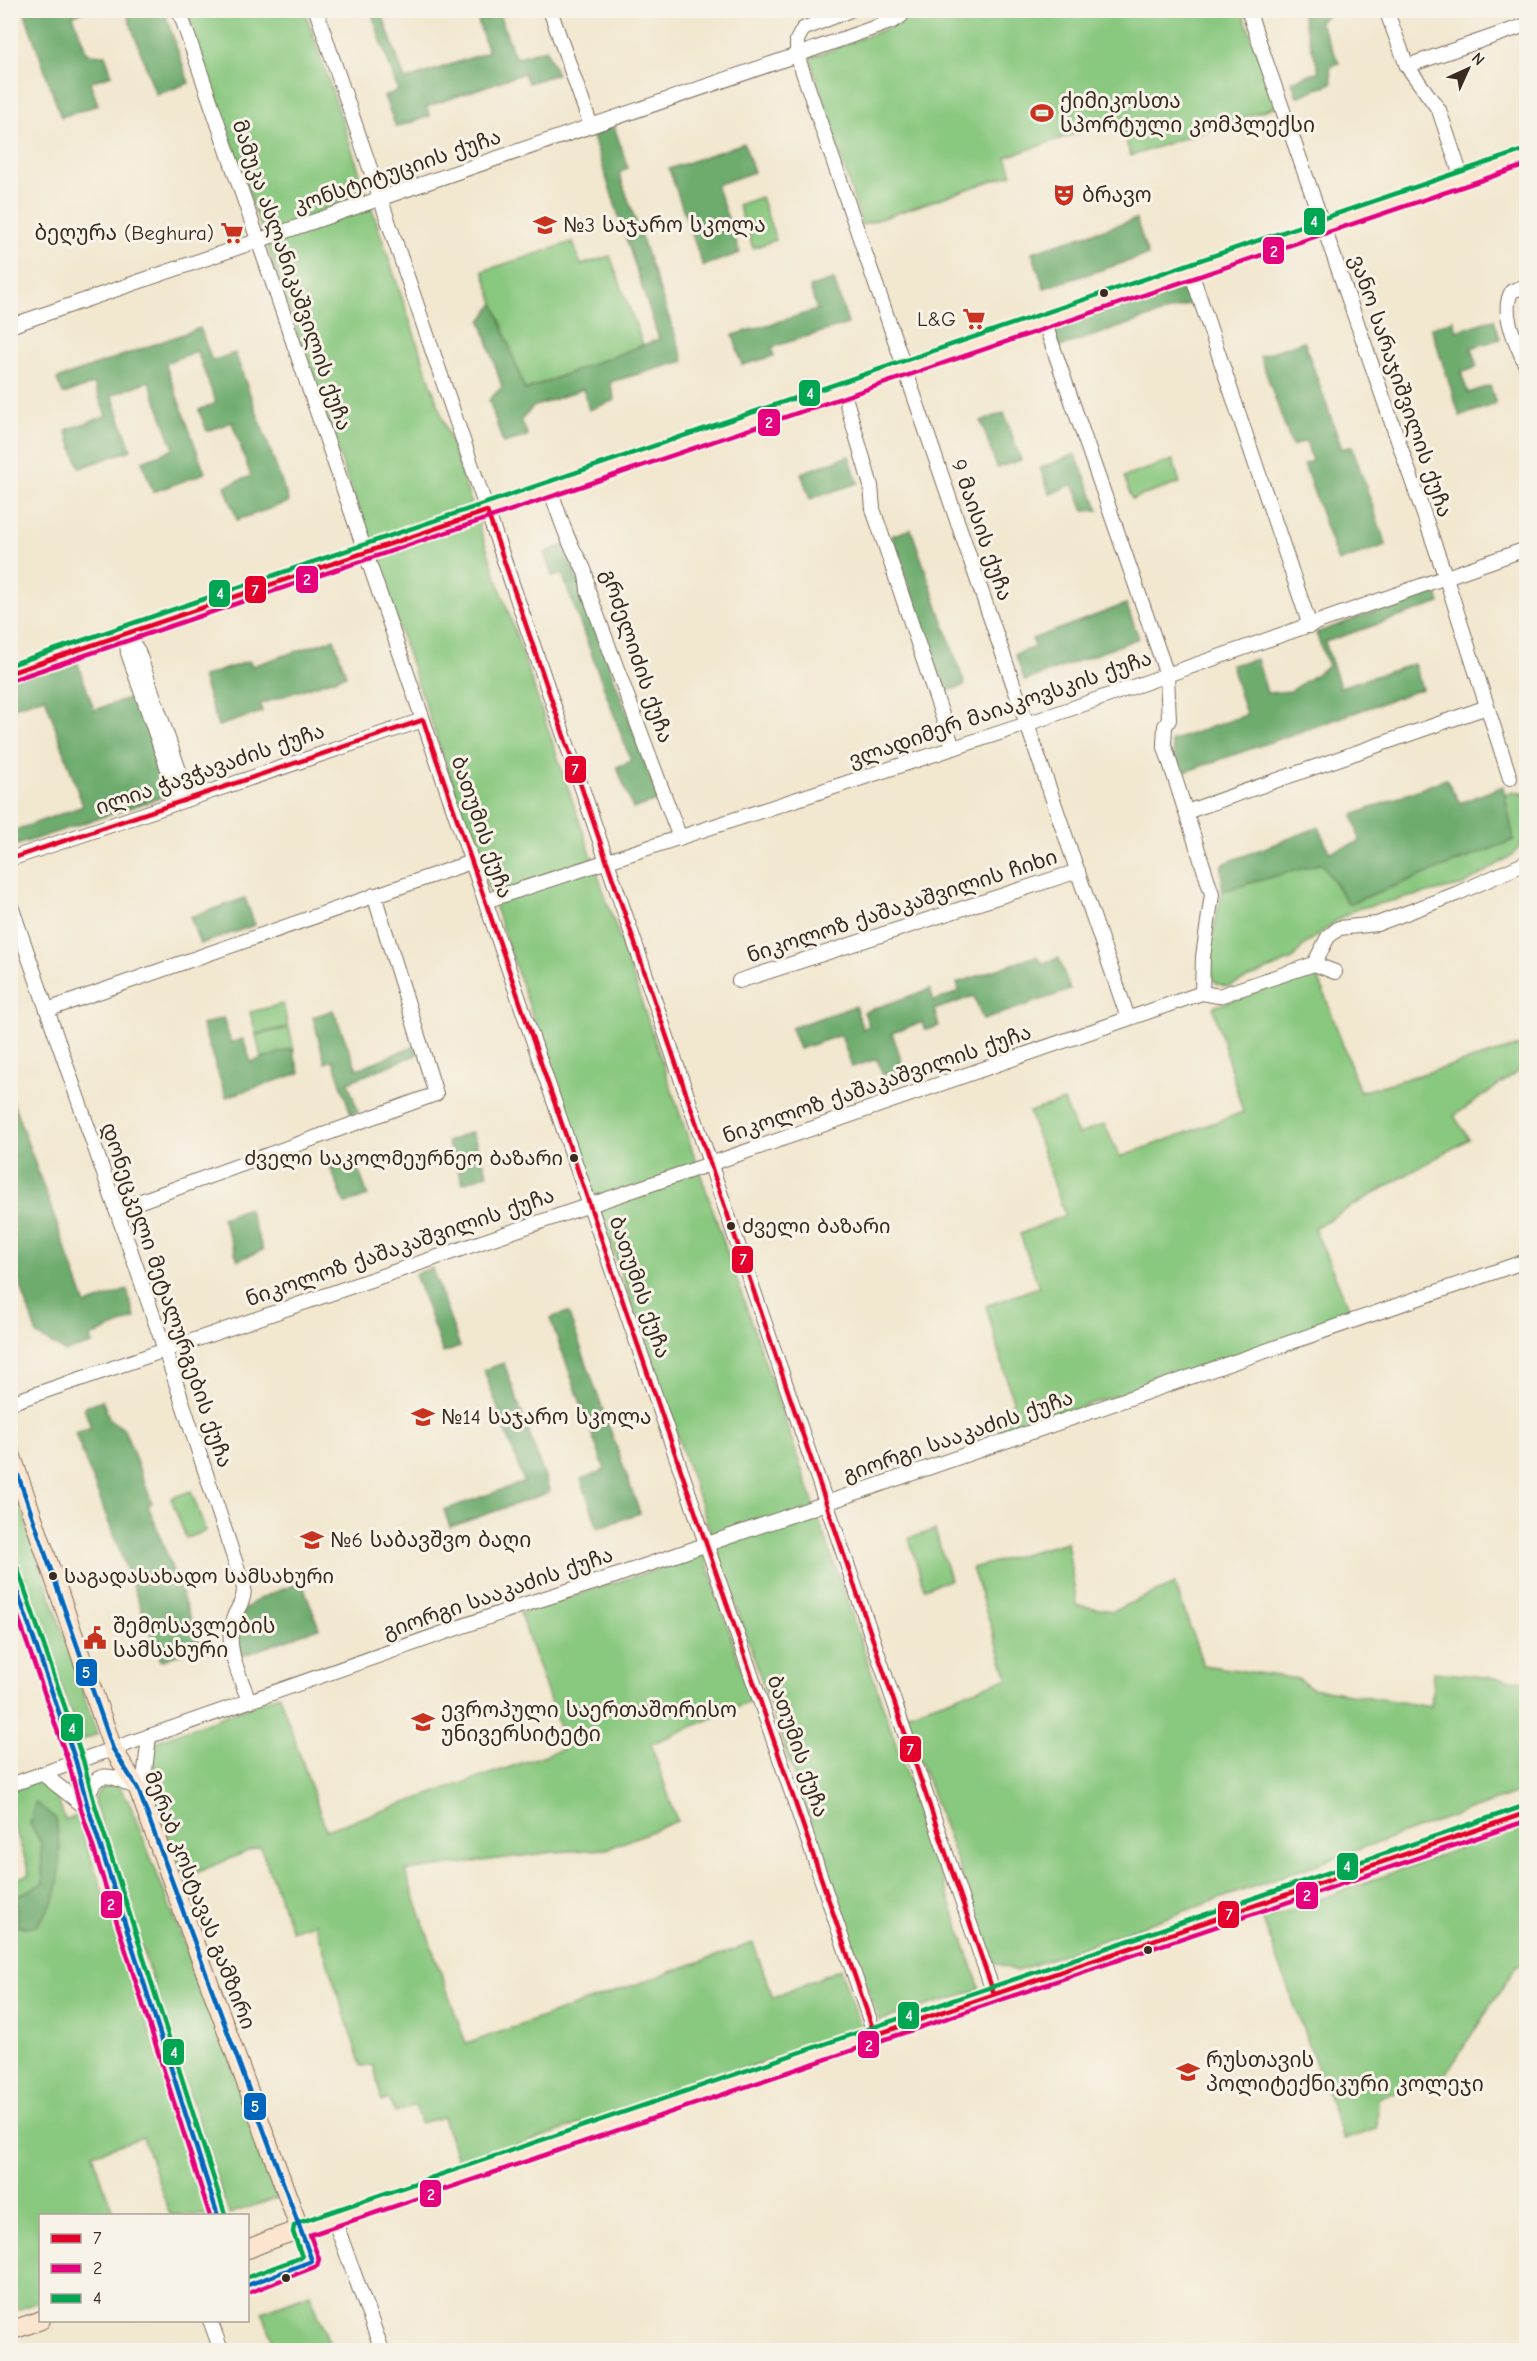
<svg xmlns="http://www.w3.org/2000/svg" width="1537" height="2361" font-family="'Comic Neue','Noto Sans Georgian',sans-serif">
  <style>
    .green { fill: #89c87f; stroke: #62794e; stroke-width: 1.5; fill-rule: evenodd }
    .forest { fill: #6eac6e; stroke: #546b46; stroke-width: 1.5 }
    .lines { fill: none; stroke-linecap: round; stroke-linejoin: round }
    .street-casing { stroke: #7b6c5c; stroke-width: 16 }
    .secondary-casing { stroke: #7b6c5c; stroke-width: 20 }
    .street { stroke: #fff; stroke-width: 14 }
    .secondary { stroke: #fbe5cf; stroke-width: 18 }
    .bus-1-casing { stroke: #f7f3e8; stroke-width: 9 }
    .bus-2-casing { stroke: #f7f3e8; stroke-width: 9 }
    .bus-3-casing { stroke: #f7f3e8; stroke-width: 9 }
    .bus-4-casing { stroke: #f7f3e8; stroke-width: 9 }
    .bus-1 { stroke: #e4002b; stroke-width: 4.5 }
    .bus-2 { stroke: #e5007d; stroke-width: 4.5 }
    .bus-3 { stroke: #00a651; stroke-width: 4.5 }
    .bus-4 { stroke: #0065bd; stroke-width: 4.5 }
    .bus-dot { fill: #3b2a1e; stroke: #f7f3e8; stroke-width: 2 }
    .labels { text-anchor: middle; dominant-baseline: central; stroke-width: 6; stroke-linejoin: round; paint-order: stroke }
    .bus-label { font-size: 20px; fill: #3b2a1e; stroke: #f7f3e8; text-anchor: start }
    .poi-label { font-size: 21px; fill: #3b2a1e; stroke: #f7f3e8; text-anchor: start }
    .street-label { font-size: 21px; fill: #3b2a1e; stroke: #f7f3e8 }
    .line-badge { stroke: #f7f3e8; stroke-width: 2 }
    .badge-label { font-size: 16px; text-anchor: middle; font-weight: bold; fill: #fff }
  </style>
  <rect width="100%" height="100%" fill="#f7f3e8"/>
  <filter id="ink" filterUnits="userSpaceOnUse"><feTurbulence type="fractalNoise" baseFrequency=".0167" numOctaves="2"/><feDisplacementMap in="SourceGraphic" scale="12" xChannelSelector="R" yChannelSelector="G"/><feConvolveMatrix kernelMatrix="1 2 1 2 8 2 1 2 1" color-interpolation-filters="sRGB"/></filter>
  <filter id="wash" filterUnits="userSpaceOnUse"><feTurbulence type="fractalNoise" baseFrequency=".008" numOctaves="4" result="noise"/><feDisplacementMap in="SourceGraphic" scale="24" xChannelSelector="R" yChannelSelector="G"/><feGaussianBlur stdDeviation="1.35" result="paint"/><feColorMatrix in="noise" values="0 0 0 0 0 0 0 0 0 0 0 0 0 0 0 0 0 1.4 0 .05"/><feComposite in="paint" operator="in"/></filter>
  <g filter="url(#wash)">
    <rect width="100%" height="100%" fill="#f2e7cf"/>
    <!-- green -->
    <g class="green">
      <path d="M186,11H305L542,712L980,1989L879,2021Z"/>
      <path d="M910,11H1242L1277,106L1131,156L1118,119L1006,157L1012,174L862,225L810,58L900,23Z"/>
      <path d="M761,197L776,240L753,248L738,205Z"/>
      <path d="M573,242L581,265L610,256L643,345L524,390L483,271Z"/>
      <path d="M1173,460L1180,483L1132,499L1124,477Z"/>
      <path d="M1514,792L1526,794V835L1519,848L1511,856L1464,885L1356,909L1342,917L1302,947L1293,959L1228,987L1218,984L1207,973V958L1222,891L1322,863L1348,904L1513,840L1505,795Z"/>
      <path d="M1316,971L1360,1092L1526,1044V1066L1454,1116L1469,1139L1314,1228L1352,1315L997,1436L1013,1401L986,1306L1039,1287L1020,1234L1065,1215L1029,1112L1064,1101L1078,1135L1104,1124L1120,1157L1243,1112L1213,1007Z"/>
      <path d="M283,1004L288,1027L256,1034L250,1012Z"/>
      <path d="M289,1028L294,1051L261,1058L256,1035Z"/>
      <path d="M10,1475L97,1734L80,1741L11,1540Z"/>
      <path d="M191,1491L206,1531L186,1538L171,1498Z"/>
      <path d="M935,1530L950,1580L924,1588L909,1538Z"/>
      <path d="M1067,1542L1077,1605L1112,1611L1175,1584L1203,1665L1298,1679L1312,1688L1431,1707L1434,1672L1526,1681V1790L1016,1971L994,1962L903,1715L1008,1678L972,1568Z"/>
      <path d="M704,1554L752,1701L651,1744L677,1821L607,1849L553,1852L405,1871L466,2044L753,1943L773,1998L840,1969L862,2029L459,2165L443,2117L420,2123L415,2105L395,2113L388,2099L382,2102L374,2066H361L315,1923L292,1931L260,1846L184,1878L150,1789L154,1771L152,1758L147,1745L279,1695L326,1830L566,1748L520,1613Z"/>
      <path d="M49,1775L65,1820L77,1816L209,2208L208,2215H170L143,2137L93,2154L114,2215L40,2216V2302L11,2312L10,1881L30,1874L15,1828L11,1825V1790ZM58,1837L60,1848L55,1897L37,1926L19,1927L16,1897L43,1884L41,1843Z"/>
      <path d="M113,1785L120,1788L129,1802L283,2196L229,2214L94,1802C97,1790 101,1787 113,1785Z"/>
      <path d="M1526,1824V1966L1517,1965L1447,2073L1378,2098L1377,2129L1344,2140L1263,1920Z"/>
      <path d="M310,2294L332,2350H277L262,2312Z"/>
    </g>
    <!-- forest -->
    <g class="forest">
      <path d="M489,10L498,11L515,58L546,49L557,74L528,83L524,73L426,107L430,116L396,127L384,96L398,91L371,11H381L405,80L488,52L478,21L491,18Z"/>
      <path d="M24,11H86L73,15L87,54L105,55L112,75L90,82L98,105L61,117Z"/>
      <path d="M126,11H164L189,83L156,95Z"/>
      <path d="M1301,11H1330L1331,13L1319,21L1339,63L1330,67L1332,83L1297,97L1292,81L1319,71Z"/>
      <path d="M613,123L628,168L619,173L684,361L610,382L615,400L589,410L583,389L533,407L521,420L528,436L503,443L489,400L502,387L481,321L494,303L525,390L659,339L591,131Z"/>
      <path d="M744,143L754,172L716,185L740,253L703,266L669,169Z"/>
      <path d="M1136,219L1148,255L1044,288L1032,252Z"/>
      <path d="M834,280L848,324L772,347L774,356L742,365L733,335L817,310L810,287Z"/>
      <path d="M1186,283L1193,303L1059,347L1052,327Z"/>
      <path d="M1494,319L1500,339L1471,348L1477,367L1461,373L1468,393L1490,386L1496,404L1460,416L1431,328L1453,320L1457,331Z"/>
      <path d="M200,328L212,361L235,353L289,502L237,520L225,486L251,476L232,422L207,431L199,410L216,403L197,351L165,363L205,473L153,492L142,461L174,449L149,381L112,395L131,450L80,468L66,430L106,416L94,384L63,394L57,379Z"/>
      <path d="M1304,341L1342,449L1352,446L1386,545L1338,562L1304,464L1312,461L1306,441L1292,446L1260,356Z"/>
      <path d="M1004,413L1021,460L997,468L981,421Z"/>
      <path d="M1075,454L1099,510L1084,511L1073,484L1050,494L1040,468Z"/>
      <path d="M849,456L858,483L810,499L801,473Z"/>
      <path d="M911,529L965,685L945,692L891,536Z"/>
      <path d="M565,545L659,800L633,809L617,767L631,761L562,574L553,577L544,553Z"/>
      <path d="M1436,589L1440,603L1325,642L1340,687L1414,664L1422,689L1179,774L1171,741L1246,715L1231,665L1257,659L1267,693L1291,691L1328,666L1316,633Z"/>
      <path d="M1126,604L1139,638L1025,681L1015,654L1035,647L1032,639Z"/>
      <path d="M334,639L346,675L260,704L262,712L218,726L202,677L249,661L252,666Z"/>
      <path d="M75,655L94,710L139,695L172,794L11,847L10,832L83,806L45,697L11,708V677Z"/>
      <path d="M1446,779L1460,803L1503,786L1514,840L1348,904L1322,863L1222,891V864L1319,827L1329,852L1360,842L1353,815Z"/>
      <path d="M245,898L255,925L200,944L190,917Z"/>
      <path d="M1036,956L1043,963L1059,958L1070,990L983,1020L974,996L934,1010L939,1026L925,1030L922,1022L892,1033L904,1068L883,1075L877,1059L852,1067L841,1035L799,1049L791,1028L855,1006L863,1029L869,1026L864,1012L930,989L934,1001L959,992L957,983Z"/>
      <path d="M333,1010L357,1069L415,1046L418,1054L348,1082L358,1112L351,1114L333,1060L325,1063L313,1017Z"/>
      <path d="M223,1018L231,1043L243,1039L251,1062L292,1049L300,1073L226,1097L202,1025Z"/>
      <path d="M10,1094L86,1305L127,1290L135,1318L90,1337L92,1344L65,1352L37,1335L11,1256Z"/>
      <path d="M472,1132L488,1174L463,1183L447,1142Z"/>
      <path d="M354,1157L368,1196L345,1204L330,1166Z"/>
      <path d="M248,1208L263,1250L238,1260L222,1218Z"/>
      <path d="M432,1268L460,1347L443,1353L415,1274Z"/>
      <path d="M568,1312L640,1513L598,1528L581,1479L605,1470L550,1318Z"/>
      <path d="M504,1363L550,1492L450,1527L444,1510L524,1482L484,1370Z"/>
      <path d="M102,1400L110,1420L124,1429L152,1503L148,1505L201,1646L161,1661L75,1433L91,1427L84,1407Z"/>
      <path d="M302,1582L319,1628L239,1657C224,1604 262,1597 302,1582Z"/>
      <path d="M35,1802L56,1819C59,1842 63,1876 54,1898C50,1908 43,1917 37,1926L18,1927L16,1897L43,1883L41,1843L30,1824Z"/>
    </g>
  </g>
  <g filter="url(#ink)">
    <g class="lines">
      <!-- street casing -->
      <g class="street-casing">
        <g id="street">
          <path d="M179,10L875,2035"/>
          <path d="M316,10L994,1994"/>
          <path d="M550,10L591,126"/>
          <path d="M850,10L803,29L797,40V55L893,21L901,16L904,10"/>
          <path d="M1248,10L1446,578L1510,778"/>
          <path d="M1386,10L1407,66L1439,110L1462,179"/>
          <path d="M1407,66L1526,25"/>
          <path d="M1191,272L1310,626"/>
          <path d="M1526,286L1512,291C1499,313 1518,345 1526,366"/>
          <path d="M1044,321L1167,675L1169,720L1165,726L1164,744L1212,894L1203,957L1202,993"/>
          <path d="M10,326L797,55L1128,1018"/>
          <path d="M843,390L871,486L873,509L953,748"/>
          <path d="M550,489C557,508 563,529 572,547C582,568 586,565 588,591L680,838"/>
          <path d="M126,634L138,651L184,785L185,800L174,787L128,653Z"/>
          <path d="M1186,812L1487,707"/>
          <path d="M10,859L423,720"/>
          <path d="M485,901L1027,724L1526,549"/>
          <path d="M10,903L165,1350L244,1588C244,1605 235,1609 232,1623C226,1650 240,1676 249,1701"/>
          <path d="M1314,964L1328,937L1339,928L1377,924L1456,894L1526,863"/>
          <path d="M739,981L1078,871"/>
          <path d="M47,1010L471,862"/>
          <path d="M116,1210L436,1094L374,895"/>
          <path d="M10,1403L710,1164L1202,993L1219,996L1314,964L1335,972"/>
          <path d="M43,1774L90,1811"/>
          <path d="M10,1785L520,1606L615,1576L1526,1261"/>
          <path d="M142,1797L149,1736"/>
          <path d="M87,1804C92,1766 112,1774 136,1788"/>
          <path d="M334,2219L382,2350"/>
          <path d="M210,2320L221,2350"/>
        </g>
      </g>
      <!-- secondary casing -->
      <g class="secondary-casing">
        <g id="secondary">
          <path d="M10,673L1526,157"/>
          <path d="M10,1451L113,1749L138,1789L300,2230"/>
          <path d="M10,1569L76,1762L87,1804L218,2216"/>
          <path d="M248,2249L272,2239L1526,1813"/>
          <path d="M10,2331L41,2320"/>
        </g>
      </g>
      <!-- street -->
      <use href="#street" class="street"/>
      <!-- secondary -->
      <use href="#secondary" class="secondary"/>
      <!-- bus-1 casing -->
      <g class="bus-1-casing">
        <g id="bus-1">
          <path d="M10,673L487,511L994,1994"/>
          <path d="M10,859L423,720L875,2035L1526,1813"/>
        </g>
      </g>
      <!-- bus-2 casing -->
      <g class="bus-2-casing">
        <g id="bus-2">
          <path d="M12,680L1526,165"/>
          <path d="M10,1594L69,1764L80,1806L210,2216"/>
          <path d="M251,2292L317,2266L319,2259L310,2235L1526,1821"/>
        </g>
      </g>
      <!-- bus-3 casing -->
      <g class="bus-3-casing">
        <g id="bus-3">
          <path d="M10,665L1524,150"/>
          <path d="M17,1567L83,1760L94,1802L225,2214"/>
          <path d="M248,2277L302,2257L293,2232L294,2226L298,2223L1524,1806"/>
        </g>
      </g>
      <!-- bus-4 casing -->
      <g class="bus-4-casing">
        <g id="bus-4">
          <path d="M10,1452L113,1749L138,1789L312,2261L248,2285"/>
          <path d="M10,1570L76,1762L87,1804L218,2216"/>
        </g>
      </g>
      <!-- bus-1 -->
      <use href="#bus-1" class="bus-1"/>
      <!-- bus-2 -->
      <use href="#bus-2" class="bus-2"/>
      <!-- bus-3 -->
      <use href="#bus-3" class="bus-3"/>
      <!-- bus-4 -->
      <use href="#bus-4" class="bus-4"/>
    </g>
  </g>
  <!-- icons -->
  <defs>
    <g id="stadium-bare" transform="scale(1.8)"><path d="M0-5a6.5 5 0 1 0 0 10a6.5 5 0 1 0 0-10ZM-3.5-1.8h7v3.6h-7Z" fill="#c8321e" stroke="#f7f3e8" stroke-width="2.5" paint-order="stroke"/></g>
    <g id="theatre-bare" transform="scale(1.8)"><path d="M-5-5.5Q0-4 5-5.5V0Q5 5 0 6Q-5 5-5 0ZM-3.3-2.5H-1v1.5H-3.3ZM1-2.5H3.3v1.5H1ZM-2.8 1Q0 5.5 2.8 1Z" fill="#c8321e" stroke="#f7f3e8" stroke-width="2.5" paint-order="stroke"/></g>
    <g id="school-bare" transform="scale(1.8)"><path d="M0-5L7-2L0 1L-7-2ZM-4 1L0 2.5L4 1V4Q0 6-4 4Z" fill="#c8321e" stroke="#f7f3e8" stroke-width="2.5" paint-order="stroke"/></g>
    <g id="supermarket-bare" transform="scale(1.8)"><path d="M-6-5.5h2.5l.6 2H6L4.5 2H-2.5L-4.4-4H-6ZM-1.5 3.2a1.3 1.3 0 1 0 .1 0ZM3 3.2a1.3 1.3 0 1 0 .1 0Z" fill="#c8321e" stroke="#f7f3e8" stroke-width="2.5" paint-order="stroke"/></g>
    <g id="civic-bare" transform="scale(1.8)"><path d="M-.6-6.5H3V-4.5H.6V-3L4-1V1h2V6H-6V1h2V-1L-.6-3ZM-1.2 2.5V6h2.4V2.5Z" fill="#c8321e" stroke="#f7f3e8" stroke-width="2.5" paint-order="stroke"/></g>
    <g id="university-bare" transform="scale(1.8)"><path d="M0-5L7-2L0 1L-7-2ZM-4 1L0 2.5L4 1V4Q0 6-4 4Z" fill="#c8321e" stroke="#f7f3e8" stroke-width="2.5" paint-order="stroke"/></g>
  </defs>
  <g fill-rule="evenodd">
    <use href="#stadium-bare" x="1042" y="113"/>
    <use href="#theatre-bare" x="1064" y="195"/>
    <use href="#school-bare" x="545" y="225"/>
    <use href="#supermarket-bare" x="232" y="233"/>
    <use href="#supermarket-bare" x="974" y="319"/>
    <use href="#school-bare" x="423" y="1417"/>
    <use href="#school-bare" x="312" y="1540"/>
    <use href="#civic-bare" x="95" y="1638"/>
    <use href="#university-bare" x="423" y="1722"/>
    <use href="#university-bare" x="1188" y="2072"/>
  </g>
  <!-- markers -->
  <g class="bus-dot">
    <circle cx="1104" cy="293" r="5"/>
    <circle cx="574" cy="1158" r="5"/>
    <circle cx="731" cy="1226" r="5"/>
    <circle cx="53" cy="1576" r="5"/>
    <circle cx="1148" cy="1950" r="5"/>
    <circle cx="286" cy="2278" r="5"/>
  </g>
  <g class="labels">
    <!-- bus labels -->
    <g class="bus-label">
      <text x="563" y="1158" text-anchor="end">ძველი საკოლმეურნეო ბაზარი</text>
      <text x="742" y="1226">ძველი ბაზარი</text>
      <text x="64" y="1576">საგადასახადო სამსახური</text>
    </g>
    <!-- poi labels -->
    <g class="poi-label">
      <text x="1060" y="101">ქიმიკოსთა<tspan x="1060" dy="24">სპორტული კომპლექსი</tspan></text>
      <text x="1082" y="195">ბრავო</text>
      <text x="563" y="225">№3 საჯარო სკოლა</text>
      <text x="214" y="233" text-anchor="end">ბეღურა (Beghura)</text>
      <text x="956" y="319" text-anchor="end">L&amp;G</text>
      <text x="441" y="1417">№14 საჯარო სკოლა</text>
      <text x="330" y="1540">№6 საბავშვო ბაღი</text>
      <text x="113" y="1626">შემოსავლების<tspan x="113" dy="24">სამსახური</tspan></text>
      <text x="441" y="1710">ევროპული საერთაშორისო<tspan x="441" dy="24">უნივერსიტეტი</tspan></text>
      <text x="1206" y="2060">რუსთავის<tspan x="1206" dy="24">პოლიტექნიკური კოლეჯი</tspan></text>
    </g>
    <!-- street labels -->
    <g class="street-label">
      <text transform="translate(397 171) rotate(-19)">კონსტიტუციის ქუჩა</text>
      <text transform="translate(292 275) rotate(71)">მამუკა ასლანიკაშვილის ქუჩა</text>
      <text transform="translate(1401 386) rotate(71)">ვანო სარაჯიშვილის ქუჩა</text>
      <text transform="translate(982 530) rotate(71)">9 მაისის ქუჩა</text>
      <text transform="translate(637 656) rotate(71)">გრძელიძის ქუჩა</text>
      <text transform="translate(1000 709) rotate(-19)">ვლადიმერ მაიაკოვსკის ქუჩა</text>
      <text transform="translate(210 769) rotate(-19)">ილია ჭავჭავაძის ქუჩა</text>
      <text transform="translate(482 827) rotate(71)">ბათუმის ქუჩა</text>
      <text transform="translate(902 906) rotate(-18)">ნიკოლოზ ქაშაკაშვილის ჩიხი</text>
      <text transform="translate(877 1084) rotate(-19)">ნიკოლოზ ქაშაკაშვილის ქუჩა</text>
      <text transform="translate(400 1247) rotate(-19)">ნიკოლოზ ქაშაკაშვილის ქუჩა</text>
      <text transform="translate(640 1287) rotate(71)">ბათუმის ქუჩა</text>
      <text transform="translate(167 1295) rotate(71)">დონეცკელი მეტალურგების ქუჩა</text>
      <text transform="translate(958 1436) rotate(-19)">გიორგი სააკაძის ქუჩა</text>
      <text transform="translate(498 1593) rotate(-19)">გიორგი სააკაძის ქუჩა</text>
      <text transform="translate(798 1746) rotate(71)">ბათუმის ქუჩა</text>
      <text transform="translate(200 1900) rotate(69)">მერაბ კოსტავას გამზირი</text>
    </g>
  </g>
  <g class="line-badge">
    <rect x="1303" y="207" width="23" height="29" rx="6" fill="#00a651"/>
    <rect x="1262" y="236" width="23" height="29" rx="6" fill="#e5007d"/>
    <rect x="798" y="379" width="23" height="28" rx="6" fill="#00a651"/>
    <rect x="757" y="408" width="24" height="29" rx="6" fill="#e5007d"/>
    <rect x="295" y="565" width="24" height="29" rx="6" fill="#e5007d"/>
    <rect x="244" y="575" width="23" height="29" rx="6" fill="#e4002b"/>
    <rect x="208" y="579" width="23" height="29" rx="6" fill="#00a651"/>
    <rect x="564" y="755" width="23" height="29" rx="6" fill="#e4002b"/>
    <rect x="731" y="1245" width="23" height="29" rx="6" fill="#e4002b"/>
    <rect x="75" y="1658" width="23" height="29" rx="6" fill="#0065bd"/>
    <rect x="60" y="1713" width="24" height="29" rx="6" fill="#00a651"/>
    <rect x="899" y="1735" width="23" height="28" rx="6" fill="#e4002b"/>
    <rect x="1336" y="1852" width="23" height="29" rx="6" fill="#00a651"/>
    <rect x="1295" y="1881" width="24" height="29" rx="6" fill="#e5007d"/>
    <rect x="100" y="1890" width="23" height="29" rx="6" fill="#e5007d"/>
    <rect x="1217" y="1900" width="23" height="29" rx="6" fill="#e4002b"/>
    <rect x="897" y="2001" width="23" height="29" rx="6" fill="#00a651"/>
    <rect x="857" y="2030" width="23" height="29" rx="6" fill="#e5007d"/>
    <rect x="162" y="2038" width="23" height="28" rx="6" fill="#00a651"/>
    <rect x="243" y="2092" width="24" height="29" rx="6" fill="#0065bd"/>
    <rect x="419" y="2179" width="23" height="29" rx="6" fill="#e5007d"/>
  </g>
  <g class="badge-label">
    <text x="1314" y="227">4</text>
    <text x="1274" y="257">2</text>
    <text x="810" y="399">4</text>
    <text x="769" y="428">2</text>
    <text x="307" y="585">2</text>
    <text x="255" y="596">7</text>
    <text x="220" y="599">4</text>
    <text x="575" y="775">7</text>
    <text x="743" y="1265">7</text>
    <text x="86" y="1678">5</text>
    <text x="72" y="1734">4</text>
    <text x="910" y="1755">7</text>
    <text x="1347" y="1872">4</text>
    <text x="1307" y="1901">2</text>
    <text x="111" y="1910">2</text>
    <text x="1229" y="1920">7</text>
    <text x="909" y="2021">4</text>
    <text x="869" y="2051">2</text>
    <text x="174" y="2058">4</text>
    <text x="255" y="2112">5</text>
    <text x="431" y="2200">2</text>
  </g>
  <!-- margin -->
  <rect width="1537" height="2361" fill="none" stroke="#f7f3e8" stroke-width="36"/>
  <!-- legend -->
  <rect x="39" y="2214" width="210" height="108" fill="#f7f3e8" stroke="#aca397" stroke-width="1.5"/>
  <rect x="51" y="2234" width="30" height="9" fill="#e4002b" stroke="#aca397" stroke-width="1.5"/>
  <text x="93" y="2244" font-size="18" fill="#3b2a1e">7</text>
  <rect x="51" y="2264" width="30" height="9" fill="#e5007d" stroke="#aca397" stroke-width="1.5"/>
  <text x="93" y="2274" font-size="18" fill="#3b2a1e">2</text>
  <rect x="51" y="2294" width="30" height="9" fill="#00a651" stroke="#aca397" stroke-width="1.5"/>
  <text x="93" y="2304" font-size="18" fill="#3b2a1e">4</text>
  <!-- north arrow -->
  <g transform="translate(1468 69) rotate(45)" stroke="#f7f3e8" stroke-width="4.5" paint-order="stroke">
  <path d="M0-4.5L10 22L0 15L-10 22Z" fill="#3b2a1e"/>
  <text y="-9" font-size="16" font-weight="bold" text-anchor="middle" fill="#3b2a1e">N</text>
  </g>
</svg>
